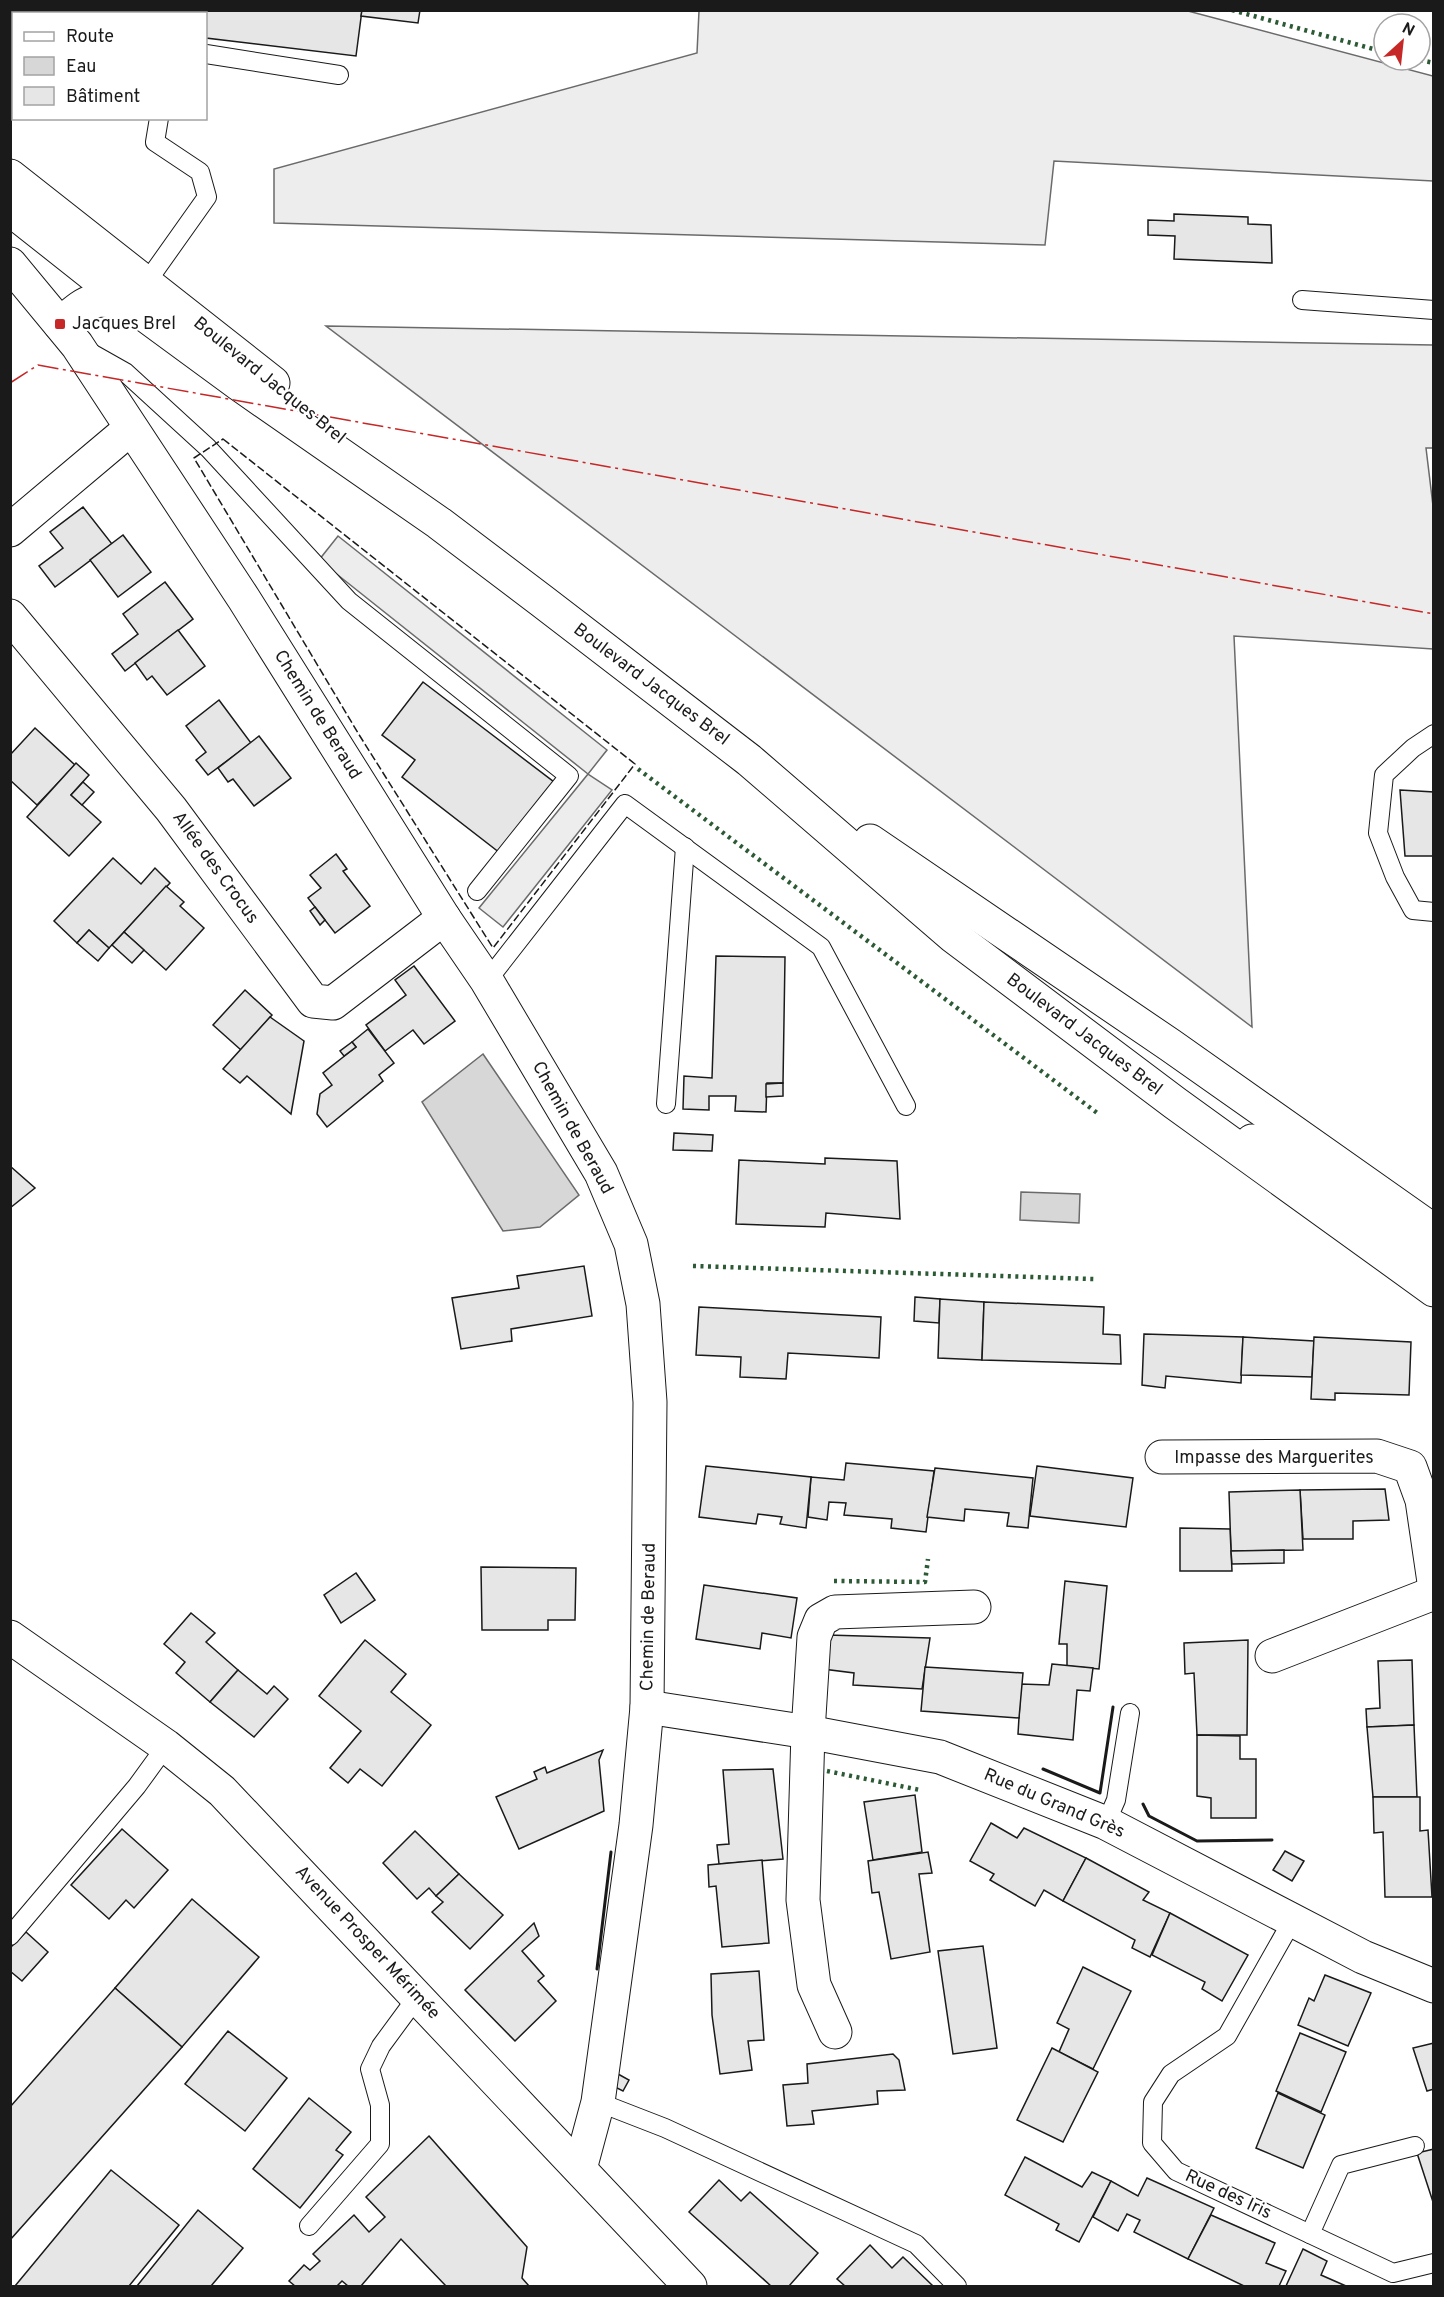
<svg xmlns="http://www.w3.org/2000/svg" width="1444" height="2297" font-family="Overpass,sans-serif">
  <style>
    .built { fill: #ededed; stroke: #6a6a6a; stroke-width: 1.5 }
    .water { fill: #d7d7d7; stroke: #6a6a6a; stroke-width: 1.5 }
    .building { fill: #e6e6e6; stroke: #1a1a1a; stroke-width: 1.5 }
    .lines { fill: none; stroke-linecap: round; stroke-linejoin: round }
    .service-casing { stroke: #1a1a1a; stroke-width: 20 }
    .minor-casing { stroke: #1a1a1a; stroke-width: 35 }
    .tertiary-casing { stroke: #1a1a1a; stroke-width: 35 }
    .secondary-casing { stroke: #1a1a1a; stroke-width: 35 }
    .primary-casing { stroke: #1a1a1a; stroke-width: 35 }
    .service { stroke: #fff; stroke-width: 18 }
    .minor { stroke: #fff; stroke-width: 33 }
    .tertiary { stroke: #fff; stroke-width: 33 }
    .secondary { stroke: #fff; stroke-width: 33 }
    .primary { stroke: #fff; stroke-width: 33 }
    .hedge { stroke: #2b5a34; stroke-width: 4.5; stroke-dasharray: 3 4.5; stroke-linecap: butt }
    .fence { stroke: #1a1a1a; stroke-width: 1.5; stroke-dasharray: 8 3; stroke-linecap: butt }
    .wall { stroke: #1a1a1a; stroke-width: 3 }
    .power { stroke: #c62828; stroke-width: 1.5; stroke-dasharray: 21 4.5 3 4.5; stroke-linecap: butt }
    .poi-dot { fill: #c62828; stroke: #fff; stroke-width: 2 }
    .labels { text-anchor: middle; dominant-baseline: central; stroke-width: 4.5; stroke-linejoin: round; paint-order: stroke }
    .poi-label { font-size: 18px; fill: #1a1a1a; stroke: #fff; text-anchor: start }
    .street-label { font-size: 18px; fill: #1a1a1a; stroke: #fff }
  </style>
  <rect width="100%" height="100%" fill="#fff"/>
  <!-- built -->
  <g class="built">
    <path d="M10,11L11,10L162,11L160,14H14L13,55L11,54Z"/>
    <path d="M699,11H1188L1433,76V181L1054,161L1045,245L274,223V169L697,53Z"/>
    <path d="M326,326L1433,345V448H1426L1434,514L1433,649L1234,636L1252,1027Z"/>
    <path d="M338,536L607,750L588,774L612,790L503,927L479,908L588,774L319,560Z"/>
  </g>
  <!-- water -->
  <g class="water">
    <path d="M483,1054L579,1195L540,1227L503,1231L422,1102Z"/>
    <path d="M1021,1192L1080,1194L1079,1223L1020,1220Z"/>
  </g>
  <!-- building -->
  <g class="building">
    <path d="M201,10H362L356,56L206,38V14H201Z"/>
    <path d="M362,10H420L418,23L361,16Z"/>
    <path d="M1174,214L1248,217V224L1271,225L1272,263L1174,259L1175,236L1148,235V220L1174,221Z"/>
    <path d="M83,507L112,544L55,587L39,566L63,548L50,532Z"/>
    <path d="M123,535L151,572L118,597L90,560Z"/>
    <path d="M165,582L193,619L125,671L112,654L138,634L123,614Z"/>
    <path d="M178,630L205,666L167,695L152,676L147,680L135,663Z"/>
    <path d="M423,682L554,782L500,853L402,777L415,760L382,735Z"/>
    <path d="M219,700L251,743L208,775L196,760L206,752L186,726Z"/>
    <path d="M35,728L75,765L37,805L10,780V755Z"/>
    <path d="M259,736L291,778L254,806L233,779L228,782L218,768Z"/>
    <path d="M76,763L89,775L71,795L101,822L69,856L27,817Z"/>
    <path d="M83,782L94,792L82,805L71,795Z"/>
    <path d="M1400,790L1434,792V856H1405Z"/>
    <path d="M336,854L347,869L343,871L370,906L335,933L308,898L321,888L310,875Z"/>
    <path d="M113,858L141,884L155,868L170,883L109,948L89,930L77,943L54,921Z"/>
    <path d="M166,886L184,902L180,906L204,928L166,970L124,932Z"/>
    <path d="M315,907L325,920L320,925L310,911Z"/>
    <path d="M89,930L109,948L98,961L77,943Z"/>
    <path d="M124,932L144,950L132,963L112,945Z"/>
    <path d="M716,956L785,957L783,1083H767L766,1112L735,1111L736,1096H709V1110L683,1109L684,1076L712,1078Z"/>
    <path d="M414,966L455,1021L424,1044L413,1030L385,1051L366,1025L406,995L395,980Z"/>
    <path d="M245,990L272,1015L241,1050L213,1025Z"/>
    <path d="M270,1017L304,1041L291,1114L247,1076L240,1083L223,1069Z"/>
    <path d="M368,1029L394,1063L379,1075L383,1081L327,1127L317,1114L320,1094L332,1085L323,1073L356,1047L352,1042Z"/>
    <path d="M352,1042L356,1047L344,1056L340,1051Z"/>
    <path d="M783,1083V1096L766,1097V1084Z"/>
    <path d="M674,1133L713,1135L712,1151L673,1150Z"/>
    <path d="M825,1158L897,1161L900,1219L826,1213L825,1227L736,1224L739,1160L825,1164Z"/>
    <path d="M10,1166L35,1188L10,1208Z"/>
    <path d="M584,1266L592,1316L511,1329L512,1341L461,1349L452,1298L519,1288L517,1276Z"/>
    <path d="M915,1297L940,1299L939,1323L914,1321Z"/>
    <path d="M940,1299L984,1302L982,1360L938,1358Z"/>
    <path d="M984,1302L1104,1307L1103,1334L1120,1335L1121,1364L982,1360Z"/>
    <path d="M699,1307L881,1317L879,1358L788,1353L786,1379L740,1377L741,1357L696,1355Z"/>
    <path d="M1144,1334L1243,1337L1241,1383L1166,1376L1165,1388L1142,1385Z"/>
    <path d="M1243,1337L1314,1341L1312,1377L1241,1375Z"/>
    <path d="M1314,1337L1411,1342L1409,1395L1335,1393V1400L1311,1399Z"/>
    <path d="M846,1463L934,1471L926,1532L891,1528L892,1519L844,1515L846,1503L829,1502L827,1520L808,1517L811,1477L844,1480Z"/>
    <path d="M706,1466L811,1477L806,1528L780,1524L782,1517L758,1514L756,1524L699,1517Z"/>
    <path d="M1037,1466L1133,1478L1126,1527L1030,1516Z"/>
    <path d="M935,1468L1033,1478L1028,1528L1007,1526L1009,1513L965,1509L964,1521L927,1517Z"/>
    <path d="M1385,1489L1389,1520L1353,1521V1539H1303L1300,1490Z"/>
    <path d="M1300,1490L1303,1550L1231,1551L1229,1492Z"/>
    <path d="M1180,1528L1230,1529L1232,1571H1180Z"/>
    <path d="M1284,1550V1563L1232,1564L1231,1551Z"/>
    <path d="M481,1567L576,1568L575,1620H548V1630H482Z"/>
    <path d="M356,1573L375,1600L341,1623L324,1595Z"/>
    <path d="M1065,1581L1107,1586L1099,1669L1067,1666V1644H1059Z"/>
    <path d="M704,1585L797,1598L791,1638L762,1633L760,1649L696,1639Z"/>
    <path d="M191,1613L215,1633L206,1642L238,1670L210,1702L176,1673L185,1662L164,1644Z"/>
    <path d="M827,1635L930,1638L922,1689L853,1685L854,1673L823,1669Z"/>
    <path d="M365,1640L406,1674L391,1692L431,1725L382,1786L360,1769L348,1783L330,1768L361,1731L319,1696Z"/>
    <path d="M1248,1640L1247,1735H1197L1194,1673L1185,1674L1184,1643Z"/>
    <path d="M1412,1660L1414,1725L1367,1727L1366,1709L1380,1708L1378,1661Z"/>
    <path d="M1052,1664L1093,1668L1090,1691L1077,1690L1073,1740L1018,1734L1021,1684L1049,1685Z"/>
    <path d="M925,1667L1023,1673L1019,1718L921,1711Z"/>
    <path d="M238,1670L267,1694L274,1686L288,1699L254,1737L210,1702Z"/>
    <path d="M1414,1725L1417,1797H1373L1367,1727Z"/>
    <path d="M1197,1735L1240,1736V1759H1256V1818H1211V1798L1197,1796Z"/>
    <path d="M603,1750L599,1760L604,1811L519,1849L496,1797L537,1779L534,1772L545,1767L547,1773Z"/>
    <path d="M773,1769L783,1859L719,1864L717,1845L729,1844L723,1770Z"/>
    <path d="M915,1795L922,1852L873,1860L864,1802Z"/>
    <path d="M1373,1797H1420V1831L1428,1830L1432,1897H1385L1383,1832L1374,1833Z"/>
    <path d="M991,1823L1017,1838L1024,1828L1086,1858L1063,1901L1044,1890L1035,1906L990,1880L994,1874L970,1861Z"/>
    <path d="M122,1829L168,1870L134,1908L126,1900L109,1919L71,1885Z"/>
    <path d="M415,1831L459,1874L436,1896L429,1888L417,1899L383,1863Z"/>
    <path d="M1285,1851L1304,1861L1292,1881L1273,1870Z"/>
    <path d="M928,1852L932,1873L919,1874L930,1952L891,1959L879,1892L872,1893L868,1861Z"/>
    <path d="M1086,1858L1149,1892L1143,1900L1170,1913L1150,1957L1132,1948L1135,1940L1063,1901Z"/>
    <path d="M762,1860L769,1943L722,1947L716,1886L709,1887L708,1865Z"/>
    <path d="M459,1874L503,1915L470,1949L432,1912L443,1902L436,1896Z"/>
    <path d="M192,1899L259,1957L182,2047L115,1988Z"/>
    <path d="M1170,1913L1248,1955L1222,2001L1202,1989L1205,1982L1152,1955Z"/>
    <path d="M534,1923L539,1936L522,1951L544,1976L538,1981L556,2001L515,2041L465,1990Z"/>
    <path d="M26,1932L48,1952L22,1981L10,1971V1948Z"/>
    <path d="M983,1946L997,2048L953,2054L938,1951Z"/>
    <path d="M1083,1967L1131,1991L1093,2069L1059,2052L1069,2029L1057,2023Z"/>
    <path d="M759,1971L764,2040L748,2041L752,2070L720,2074L712,2015L711,1974Z"/>
    <path d="M1325,1975L1371,1993L1348,2046L1298,2025L1309,1998L1314,2001Z"/>
    <path d="M115,1988L182,2047L10,2240V2107Z"/>
    <path d="M228,2031L287,2078L245,2131L185,2084Z"/>
    <path d="M1300,2033L1346,2052L1321,2112L1276,2091Z"/>
    <path d="M1434,2043V2089L1427,2091L1413,2048Z"/>
    <path d="M1052,2048L1098,2072L1063,2142L1017,2120Z"/>
    <path d="M893,2054L899,2060L905,2090L877,2091L878,2104L812,2111L814,2124L787,2126L783,2085L808,2083L807,2064Z"/>
    <path d="M618,2074L629,2080L623,2091L611,2085Z"/>
    <path d="M1278,2093L1325,2115L1303,2168L1256,2148Z"/>
    <path d="M309,2098L351,2132L336,2150L343,2155L300,2208L253,2169Z"/>
    <path d="M429,2136L527,2247L522,2278L529,2286H446L401,2239L361,2286H348L342,2281L337,2286H295L289,2281L304,2265L310,2270L320,2261L313,2254L354,2215L369,2232L385,2217L366,2197Z"/>
    <path d="M1434,2149V2205L1417,2153Z"/>
    <path d="M1025,2157L1082,2187L1092,2172L1111,2181L1079,2242L1056,2230L1059,2224L1005,2195Z"/>
    <path d="M111,2170L179,2225L129,2286H15Z"/>
    <path d="M1147,2178L1214,2208L1188,2259L1134,2232L1140,2220L1127,2214L1118,2231L1093,2217L1111,2181L1138,2196Z"/>
    <path d="M719,2180L741,2201L750,2192L818,2253L789,2286H771L689,2212Z"/>
    <path d="M198,2210L243,2248L211,2286H137Z"/>
    <path d="M1211,2215L1275,2243L1266,2263L1286,2271L1279,2286H1244L1188,2259Z"/>
    <path d="M870,2245L892,2268L903,2257L933,2286H845L837,2279Z"/>
    <path d="M1303,2249L1327,2261L1321,2275L1346,2286H1286Z"/>
  </g>
  <g class="lines">
    <!-- service casing -->
    <g class="service-casing">
      <g id="service">
        <path d="M206,54L339,75"/>
        <path d="M146,283L207,197L200,172L155,142L159,118"/>
        <path d="M1302,300L1434,310"/>
        <path d="M86,350L125,372L208,448L349,601L569,776L477,891"/>
        <path d="M1434,734L1413,748L1384,775L1378,833L1395,877L1413,910L1434,912"/>
        <path d="M487,981L625,804L821,947L906,1106"/>
        <path d="M666,1104L685,847"/>
        <path d="M1106,1823L1116,1800L1130,1713"/>
        <path d="M1292,1921L1227,2036L1171,2074L1153,2102L1152,2143L1176,2171L1393,2273L1434,2263"/>
        <path d="M10,1936L137,1786L166,1746"/>
        <path d="M598,2102L665,2128L916,2244L957,2286"/>
        <path d="M309,2226L380,2144V2105L370,2069L381,2046L417,1997"/>
        <path d="M1310,2234L1341,2165L1415,2146"/>
      </g>
    </g>
    <!-- minor casing -->
    <g class="minor-casing">
      <g id="minor">
        <path d="M10,264L77,345L244,599L444,918L487,981L601,1173L631,1244L643,1304L650,1402L647,1707L636,1825L598,2102L580,2169"/>
        <path d="M60,324C90,299 91,296 130,304"/>
        <path d="M10,530L130,429"/>
        <path d="M10,616L171,809L313,1001L333,1003L444,918"/>
        <path d="M1162,1457L1377,1456L1410,1467L1422,1500L1434,1582"/>
        <path d="M1272,1656L1434,1593"/>
        <path d="M647,1707L808,1732L940,1757L1106,1823L1363,1957L1434,1986"/>
        <path d="M835,2032L814,1985L803,1900L808,1732L814,1637L821,1620L835,1612L974,1607"/>
      </g>
    </g>
    <!-- tertiary casing -->
    <g class="tertiary-casing">
      <path id="tertiary" d="M1252,1141L1415,1251L1434,1254"/>
    </g>
    <!-- secondary casing -->
    <g class="secondary-casing">
      <path id="secondary" d="M10,1637L166,1746L222,1791L690,2286"/>
    </g>
    <!-- primary casing -->
    <g class="primary-casing">
      <g id="primary">
        <path d="M10,176L273,383"/>
        <path d="M10,209L130,304L239,384L439,523L542,601L749,760L953,936L1175,1103L1434,1290"/>
        <path d="M870,841L1170,1045L1434,1231"/>
      </g>
    </g>
    <!-- service -->
    <use href="#service" class="service"/>
    <!-- minor -->
    <use href="#minor" class="minor"/>
    <!-- tertiary -->
    <use href="#tertiary" class="tertiary"/>
    <!-- secondary -->
    <use href="#secondary" class="secondary"/>
    <!-- primary -->
    <use href="#primary" class="primary"/>
    <!-- hedge -->
    <g class="hedge">
      <path d="M84,10L94,14"/>
      <path d="M1232,10L1384,52"/>
      <path d="M1420,60L1434,63"/>
      <path d="M638,769L1100,1115"/>
      <path d="M693,1266L1094,1279"/>
      <path d="M834,1581L925,1582L928,1559"/>
      <path d="M827,1771L920,1790"/>
    </g>
    <!-- fence -->
    <path class="fence" d="M223,439L635,764L493,948L358,733L194,458Z"/>
    <!-- wall -->
    <g class="wall">
      <path d="M1043,1769L1100,1793L1113,1707"/>
      <path d="M1143,1804L1149,1816L1197,1841L1272,1840"/>
      <path d="M597,1969L611,1852"/>
    </g>
    <!-- power -->
    <path class="power" d="M10,383L38,365L1434,614"/>
  </g>
  <!-- markers -->
  <rect class="poi-dot" x="54" y="318" width="12" height="12" rx="3"/>
  <g class="labels">
    <!-- poi labels -->
    <g class="poi-label">
      <text x="72" y="324">Jacques Brel</text>
    </g>
    <!-- street labels -->
    <g class="street-label">
      <text transform="translate(269 381) rotate(39)">Boulevard Jacques Brel</text>
      <text transform="translate(651 685) rotate(37)">Boulevard Jacques Brel</text>
      <text transform="translate(317 715) rotate(58)">Chemin de Beraud</text>
      <text transform="translate(215 868) rotate(54)">Allée des Crocus</text>
      <text transform="translate(1084 1035) rotate(37)">Boulevard Jacques Brel</text>
      <text transform="translate(572 1128) rotate(61)">Chemin de Beraud</text>
      <text x="1274" y="1458">Impasse des Marguerites</text>
      <text transform="translate(649 1617) rotate(-89)">Chemin de Beraud</text>
      <text transform="translate(1054 1804) rotate(23)">Rue du Grand Grès</text>
      <text transform="translate(367 1943) rotate(47)">Avenue Prosper Mérimée</text>
      <text transform="translate(1228 2195) rotate(25)">Rue des Iris</text>
    </g>
  </g>
  <!-- border -->
  <rect width="1444" height="2297" fill="none" stroke="#1a1a1a" stroke-width="24"/>
  <!-- legend -->
  <rect x="12" y="12" width="195" height="108" fill="#ffffff" stroke="#a3a3a3" stroke-width="1.5"/>
  <rect x="24" y="32" width="30" height="9" fill="#ffffff" stroke="#a3a3a3" stroke-width="1.5"/>
  <text x="66" y="42" font-size="18" fill="#1a1a1a">Route</text>
  <rect x="24" y="57" width="30" height="18" fill="#d7d7d7" stroke="#a3a3a3" stroke-width="1.5"/>
  <text x="66" y="72" font-size="18" fill="#1a1a1a">Eau</text>
  <rect x="24" y="87" width="30" height="18" fill="#e6e6e6" stroke="#a3a3a3" stroke-width="1.5"/>
  <text x="66" y="102" font-size="18" fill="#1a1a1a">Bâtiment</text>
  <!-- north arrow -->
  <g transform="translate(1402 42) rotate(27)"><circle r="28" fill="#ffffff" stroke="#a3a3a3" stroke-width="1.5"/>
  <path d="M0-4.5L10 22L0 15L-10 22Z" fill="#c62828"/>
  <text y="-9" font-size="16" font-weight="bold" text-anchor="middle" fill="#1a1a1a">N</text>
  </g>
</svg>
